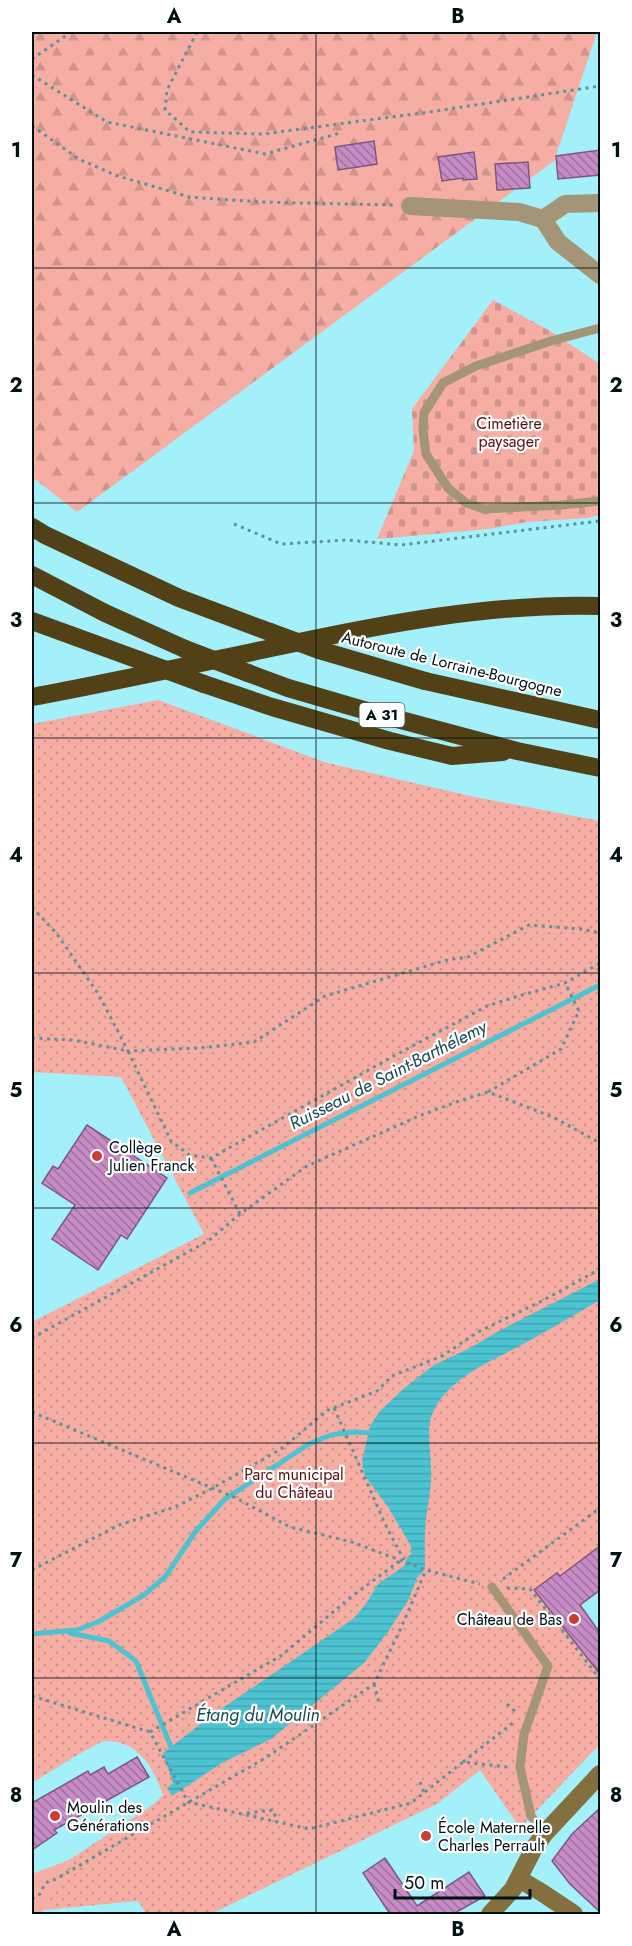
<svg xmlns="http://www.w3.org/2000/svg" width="632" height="1946" font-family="Jost,sans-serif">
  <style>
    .grass { fill: #f6ada3 }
    .forest { fill: url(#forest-firs) }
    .cemetery { fill: url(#cemetery-stones) }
    .park { fill: url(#park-dots) }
    .water { fill: url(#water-rules) }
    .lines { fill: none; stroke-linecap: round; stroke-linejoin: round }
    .stream { stroke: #4dc3d2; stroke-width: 5 }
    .building { fill: url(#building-back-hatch); stroke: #7e577d; stroke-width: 1.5 }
    .path { stroke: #5e9299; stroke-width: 3; stroke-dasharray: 3 4.5; stroke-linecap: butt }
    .lane { stroke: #a39575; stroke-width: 9 }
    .street { stroke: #a39575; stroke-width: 18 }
    .secondary { stroke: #84703f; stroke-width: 18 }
    .highway { stroke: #524116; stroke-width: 18 }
    .highway-bridge { stroke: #524116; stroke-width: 18 }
    .grid { fill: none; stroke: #001114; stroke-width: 1.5; stroke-opacity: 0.55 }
    .poi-dot { fill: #ca3c34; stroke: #fff; stroke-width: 2 }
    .labels { text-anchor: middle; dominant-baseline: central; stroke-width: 4.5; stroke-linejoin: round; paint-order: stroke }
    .shield { fill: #fff; stroke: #4c585a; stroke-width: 1.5 }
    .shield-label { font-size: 15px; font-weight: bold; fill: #001114 }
    .park-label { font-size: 16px; fill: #5a0e0c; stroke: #fff }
    .street-label { font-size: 16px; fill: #001114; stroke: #fff }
    .poi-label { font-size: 16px; fill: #001114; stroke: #fff; text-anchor: start }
    .water-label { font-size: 18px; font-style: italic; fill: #164950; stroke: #fff }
    .neatline { fill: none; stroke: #001114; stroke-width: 2 }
    .grid-label { font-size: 20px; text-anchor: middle; font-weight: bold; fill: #001114 }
  </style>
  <defs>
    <pattern id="forest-firs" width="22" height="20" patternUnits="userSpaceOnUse" patternTransform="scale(1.5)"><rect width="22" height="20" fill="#f6ada3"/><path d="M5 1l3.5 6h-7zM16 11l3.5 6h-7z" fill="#d1948b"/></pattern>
    <pattern id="cemetery-stones" width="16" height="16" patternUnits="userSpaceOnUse" patternTransform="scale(1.5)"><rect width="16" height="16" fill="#f6ada3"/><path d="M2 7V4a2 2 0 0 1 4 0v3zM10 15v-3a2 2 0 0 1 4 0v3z" fill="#d1948b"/></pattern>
    <pattern id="park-dots" width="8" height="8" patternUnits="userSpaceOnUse" patternTransform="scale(1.5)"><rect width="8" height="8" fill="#f6ada3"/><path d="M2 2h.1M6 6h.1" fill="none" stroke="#d1948b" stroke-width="1.8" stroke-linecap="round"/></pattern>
    <pattern id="water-rules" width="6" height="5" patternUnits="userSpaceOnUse" patternTransform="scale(1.5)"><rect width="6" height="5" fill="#4dc3d2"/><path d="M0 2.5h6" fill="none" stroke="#41a6b3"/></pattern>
    <pattern id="building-back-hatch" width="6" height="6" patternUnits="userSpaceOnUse" patternTransform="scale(1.5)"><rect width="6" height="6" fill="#c78cc6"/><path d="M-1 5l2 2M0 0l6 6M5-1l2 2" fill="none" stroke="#9f71a0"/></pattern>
  </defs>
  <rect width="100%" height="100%" fill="#a3f0fb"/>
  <!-- grass -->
  <path class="grass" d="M69,1860L44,1910L40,1914H32V1874Z"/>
  <!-- forest -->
  <path class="forest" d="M32,32H597L554,161L77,512L32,477Z"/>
  <!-- cemetery -->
  <path class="cemetery" d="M493,300L550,331L600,364V515L587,518L527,522L488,529L377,539L414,451L412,409Z"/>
  <!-- park -->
  <path class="park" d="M158,700L324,762L470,796L600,821V1546L560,1576L557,1573L534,1590L600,1674V1744L520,1828L480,1770L437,1804L211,1914H146L138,1901L44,1910L69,1860L154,1804L163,1795C154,1768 138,1740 105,1741C97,1742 43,1776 32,1783V1322L204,1234L121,1077L32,1072V724Z"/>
  <!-- water -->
  <path class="water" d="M600,1279V1300C575,1315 550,1329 525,1343C493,1361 452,1375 434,1410C425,1428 431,1449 431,1469C432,1486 428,1502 426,1519C424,1535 425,1552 425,1569L417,1578L409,1599L388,1632L364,1663L271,1739L222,1763L172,1796L167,1788L173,1783L163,1753L211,1716L353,1619L365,1605L378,1584L404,1566L407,1558L411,1554V1546L388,1507L365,1476L362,1461L370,1426L380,1411L402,1390L434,1365L470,1348L497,1332Z"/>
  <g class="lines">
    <!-- stream -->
    <g class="stream">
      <path d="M190,1193L600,985"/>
      <path d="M70,1633L109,1641L136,1661L171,1747"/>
      <path d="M32,1634L77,1630L98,1622L144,1595L166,1576L195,1532L225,1499L309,1444L331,1435L353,1432L374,1433"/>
    </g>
  </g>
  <!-- building -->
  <g class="building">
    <path d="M374,141L377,164L338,170L335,147Z"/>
    <path d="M600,150V175L558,179L556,156Z"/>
    <path d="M474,152L477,179L463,180V178L442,181L438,157Z"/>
    <path d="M528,162L530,188L497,190L495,164Z"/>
    <path d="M87,1125L167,1178L127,1239L121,1235L98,1270L52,1239L75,1205L42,1183L53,1166L58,1169Z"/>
    <path d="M600,1546V1590L580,1605L600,1633V1674L534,1590L557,1573L560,1576Z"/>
    <path d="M137,1757L149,1777L54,1830L57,1833L32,1850V1803L88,1771L90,1775L104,1767L108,1774Z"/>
    <path d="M600,1808V1912L570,1884L552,1861L572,1834Z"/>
    <path d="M385,1858L417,1906L469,1872L485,1896L453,1914H390L363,1873Z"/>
  </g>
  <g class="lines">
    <!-- path -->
    <g class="path">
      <path d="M197,32L167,90L165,110L190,132L263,134L429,112L600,86"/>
      <path d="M32,59L71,32"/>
      <path d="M32,75L107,122L265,154L340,133"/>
      <path d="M32,126L79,159L115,175L189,197L260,202L394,205"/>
      <path d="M234,524L281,544L347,540L401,545L600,521"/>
      <path d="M32,907L57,934L99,995L128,1051L200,1048L254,1042L325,996L447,960L468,957L529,925L581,929L600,933"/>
      <path d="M32,1038L73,1040L128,1051L171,1141L189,1155L211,1158L390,1058L487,1006L518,996L565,983L600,963"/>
      <path d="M488,1092L561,1049L579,1011L565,983"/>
      <path d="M211,1158L240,1214"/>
      <path d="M32,1338L208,1241L240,1214L307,1166L419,1116L459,1101L488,1092L553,1117L600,1143"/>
      <path d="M334,1408L386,1526L404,1560"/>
      <path d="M32,1412L236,1498L290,1527L352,1542L426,1570L480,1584"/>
      <path d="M32,1570L119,1525L175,1507L211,1489L281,1449L328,1410L377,1391L392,1376L442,1356L478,1332L542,1301L600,1269"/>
      <path d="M503,1579L600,1508"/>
      <path d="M507,1588L530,1589L600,1679"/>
      <path d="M374,1684L379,1703"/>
      <path d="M32,1696L150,1732L188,1802L309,1829L411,1803L463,1762L507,1767"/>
      <path d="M507,1704L517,1713"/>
      <path d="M150,1732L282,1655L351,1597L401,1560"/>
      <path d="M463,1762L514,1722"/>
      <path d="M420,1782L424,1793"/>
      <path d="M247,1813L273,1810L277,1821"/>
      <path d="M32,1899L40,1894L45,1883L56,1879L267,1757L374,1684L401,1628L426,1570"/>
    </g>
    <!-- lane -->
    <g class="lane">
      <path d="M600,328L551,341L476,366L443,383L424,413L423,430L426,454L448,488L466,503L484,509L562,505L600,501"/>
      <path d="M492,1587L548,1666L524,1734L520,1767L531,1816L545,1833"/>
    </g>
    <!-- street -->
    <g class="street">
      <path d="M410,206L519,212L543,219"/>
      <path d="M543,219L558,242L600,275"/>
      <path d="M543,219L565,204L600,203"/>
    </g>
    <!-- secondary -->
    <g class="secondary">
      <path d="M519,1879L541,1892L574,1914"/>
      <path d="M490,1914L513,1889L534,1848L545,1833L600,1774"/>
    </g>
    <!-- highway -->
    <g class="highway">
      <path d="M32,527L45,535L179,598L270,632"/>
      <path d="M32,575L105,613L185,649"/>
      <path d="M32,621L139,660"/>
      <path d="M248,673L288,688L367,711L517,751L600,768"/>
      <path d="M425,681L600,720"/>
      <path d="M204,684L272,707L390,741L452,756L503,752"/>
      <path d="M32,697C113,682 195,664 276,647C383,624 491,603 600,606"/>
    </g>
    <!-- highway-bridge -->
    <g class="highway-bridge">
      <path d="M270,632L319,650L425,681"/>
      <path d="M185,649L248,673"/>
      <path d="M139,660L204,684"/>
    </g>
  </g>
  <!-- grid -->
  <path class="grid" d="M316,32V1914M32,268H600M32,503H600M32,738H600M32,973H600M32,1208H600M32,1443H600M32,1678H600"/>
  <!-- markers -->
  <g class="poi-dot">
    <circle cx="97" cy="1156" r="6"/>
    <circle cx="574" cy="1619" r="6"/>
    <circle cx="55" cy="1816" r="6"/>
    <circle cx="426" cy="1836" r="6"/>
  </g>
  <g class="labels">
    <!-- shield labels -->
    <rect class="shield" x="359.5" y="703" width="45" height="24" rx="4.5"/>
    <g class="shield-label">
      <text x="382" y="715">A 31</text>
    </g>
    <!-- park labels -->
    <g class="park-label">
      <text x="509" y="423">Cimetière<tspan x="509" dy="18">paysager</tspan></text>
      <text x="294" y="1474">Parc municipal<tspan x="294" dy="18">du Château</tspan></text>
    </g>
    <!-- street labels -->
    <g class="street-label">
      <text transform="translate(452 664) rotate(14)">Autoroute de Lorraine-Bourgogne</text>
    </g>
    <!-- poi labels -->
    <g class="poi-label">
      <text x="109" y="1147">Collège<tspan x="109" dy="18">Julien Franck</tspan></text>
      <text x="562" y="1619" text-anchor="end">Château de Bas</text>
      <text x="67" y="1807">Moulin des<tspan x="67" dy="18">Générations</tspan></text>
      <text x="438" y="1827">École Maternelle<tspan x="438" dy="18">Charles Perrault</tspan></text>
    </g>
    <!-- water labels -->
    <g class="water-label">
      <text transform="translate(388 1075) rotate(-27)">Ruisseau de Saint-Barthélemy</text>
      <text x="258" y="1715">Étang du Moulin</text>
    </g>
  </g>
  <!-- border -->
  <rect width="632" height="1946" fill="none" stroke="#ffffff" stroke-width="66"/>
  <!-- scale -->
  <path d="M395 1889v9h135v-9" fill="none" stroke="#001114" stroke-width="3"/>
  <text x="404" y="1889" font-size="18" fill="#001114" stroke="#ffffff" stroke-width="4.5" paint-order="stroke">50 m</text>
  <rect x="33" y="33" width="566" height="1880" class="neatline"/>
  <g class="grid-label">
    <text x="174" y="23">A</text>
    <text x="458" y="23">B</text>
    <text x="16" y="157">1</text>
    <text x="616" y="157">1</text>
    <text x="16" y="392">2</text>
    <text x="616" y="392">2</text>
    <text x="16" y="627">3</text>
    <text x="616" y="627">3</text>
    <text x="16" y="862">4</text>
    <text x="616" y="862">4</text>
    <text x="16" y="1097">5</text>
    <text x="616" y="1097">5</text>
    <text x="16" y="1332">6</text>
    <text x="616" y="1332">6</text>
    <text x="16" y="1567">7</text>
    <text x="616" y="1567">7</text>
    <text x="16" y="1802">8</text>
    <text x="616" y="1802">8</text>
    <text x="174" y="1936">A</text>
    <text x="458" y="1936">B</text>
  </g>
</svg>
